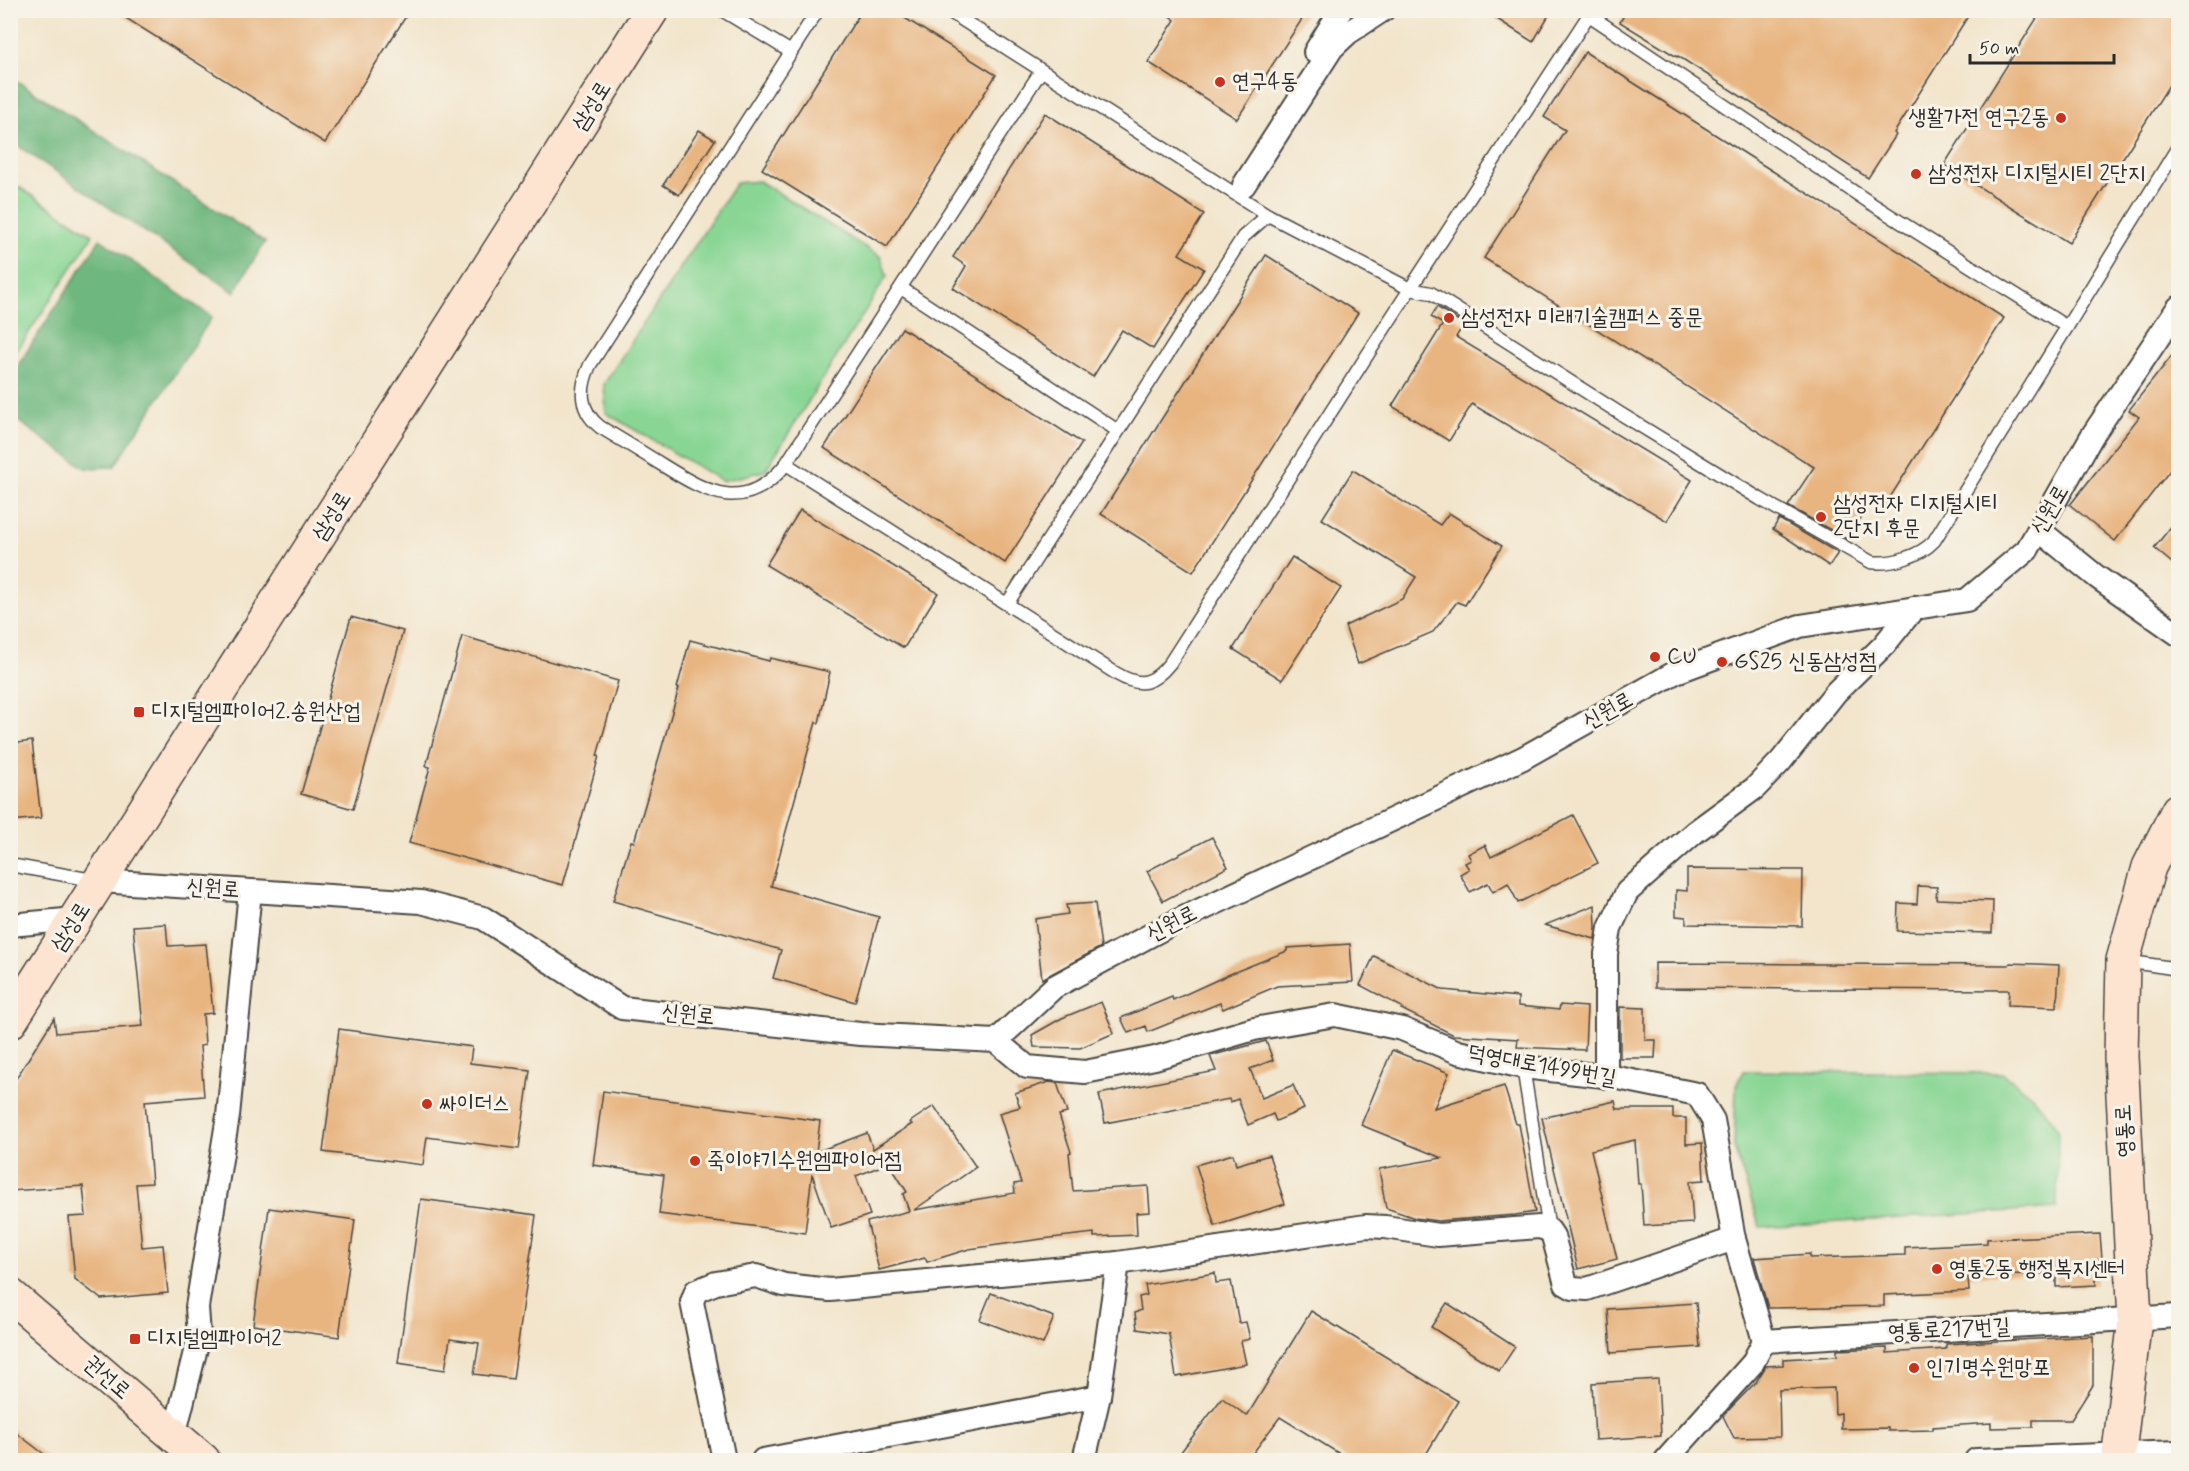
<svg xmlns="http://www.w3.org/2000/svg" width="2189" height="1471" font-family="Mynerve,'Poor Story',sans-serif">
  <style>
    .green { fill: #89d694; stroke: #5a8060; stroke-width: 1.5 }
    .forest { fill: #6eb77e; stroke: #4c7154; stroke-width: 1.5 }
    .building { fill: #e8b581 }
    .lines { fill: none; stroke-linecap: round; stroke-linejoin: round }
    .lane-casing { stroke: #494743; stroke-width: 15 }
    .street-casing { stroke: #494743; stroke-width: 26 }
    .secondary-casing { stroke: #494743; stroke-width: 36 }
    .lane { stroke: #fff; stroke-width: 12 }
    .street { stroke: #fff; stroke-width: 22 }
    .secondary { stroke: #fde4d1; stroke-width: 33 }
    .poi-dot { fill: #c8321e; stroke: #f7f3e8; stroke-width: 2 }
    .labels { text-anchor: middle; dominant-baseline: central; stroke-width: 6; stroke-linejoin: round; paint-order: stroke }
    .poi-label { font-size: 22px; fill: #2b2b2b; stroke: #f7f3e8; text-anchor: start }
    .street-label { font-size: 22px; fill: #2b2b2b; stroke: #f7f3e8 }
  </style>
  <rect width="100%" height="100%" fill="#f7f3e8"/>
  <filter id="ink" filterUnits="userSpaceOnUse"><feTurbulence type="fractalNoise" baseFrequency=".0167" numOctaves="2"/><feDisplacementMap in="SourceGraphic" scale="12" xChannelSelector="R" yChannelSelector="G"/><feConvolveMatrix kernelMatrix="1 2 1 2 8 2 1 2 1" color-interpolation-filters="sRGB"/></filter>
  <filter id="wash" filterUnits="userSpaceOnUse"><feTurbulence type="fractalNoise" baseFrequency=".008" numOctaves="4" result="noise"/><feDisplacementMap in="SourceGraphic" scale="24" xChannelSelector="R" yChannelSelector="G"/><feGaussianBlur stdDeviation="1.35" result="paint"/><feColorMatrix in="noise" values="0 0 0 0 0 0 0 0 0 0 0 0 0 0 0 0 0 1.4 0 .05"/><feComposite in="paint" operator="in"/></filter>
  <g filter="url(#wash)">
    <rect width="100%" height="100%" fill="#f2e5cc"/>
    <!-- green -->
    <g class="green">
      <path d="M759,181L881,257L887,276L765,471L722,481L606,413L604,384L736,183Z"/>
      <path d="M11,182L93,235L11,360Z"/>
      <path d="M1743,1071L2002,1073L2032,1096L2050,1117L2058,1132L2057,1208L1760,1227L1734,1147L1736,1086Z"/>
    </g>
    <!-- forest -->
    <g class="forest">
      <path d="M11,77L265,242L234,292L11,141Z"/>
      <path d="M100,239L212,317L114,467L85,468L11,416V376Z"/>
    </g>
    <g id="blocks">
      <!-- building -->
      <g class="building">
        <path d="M113,10H410L325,143Z"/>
        <path d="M862,10H892L996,75L887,247L762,169Z"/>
        <path d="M1161,10H1308L1237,119L1148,62L1175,20Z"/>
        <path d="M1483,10H1552L1533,42Z"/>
        <path d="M1627,10H1972L1894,133L1896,135L1868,178L1678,56L1677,57L1620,22Z"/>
        <path d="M2042,10H2178V71L2069,243L1944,165Z"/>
        <path d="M1585,52L2004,318L1882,510L1870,504L1847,539L1788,506L1814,467L1484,258L1565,130L1544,117Z"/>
        <path d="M1045,113L1204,214L1179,254L1204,269L1153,349L1122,330L1093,377L953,288L966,266L953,257Z"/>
        <path d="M699,130L715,140L679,195L663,185Z"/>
        <path d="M1266,255L1358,313L1193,572L1101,514Z"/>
        <path d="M1437,307L1464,324L1456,337L1692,480L1667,521L1472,404L1449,441L1392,406L1443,324L1431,317Z"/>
        <path d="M902,328L1082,443L1005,563L824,448Z"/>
        <path d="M2178,348V460L2115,541L2070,505L2139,417L2129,410Z"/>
        <path d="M1353,470L1440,525L1449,513L1502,546L1465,605L1457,602L1433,632L1358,664L1345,626L1402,599L1416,577L1322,519Z"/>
        <path d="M800,510L938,593L904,648L766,565Z"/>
        <path d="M2178,518V568L2154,548Z"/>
        <path d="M1779,519L1838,553L1829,566L1773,529Z"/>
        <path d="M1292,557L1341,588L1282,680L1233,649Z"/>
        <path d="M351,617L403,631L353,809L301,794Z"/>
        <path d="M462,636L618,681L597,756H599L563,885L409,843L430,767L426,766Z"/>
        <path d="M690,640L769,661L770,658L830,672L819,723L816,722L771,886L879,917L855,1002L773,978L781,950L613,901L631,841L634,842L655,771L679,688H677Z"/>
        <path d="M32,741L41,818L10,821V744Z"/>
        <path d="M1573,815L1598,863L1518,903L1508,883L1493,892L1488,883L1470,892L1460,874L1469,869L1465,863L1471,860L1468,854L1485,845L1491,857Z"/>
        <path d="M1212,837L1228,867L1163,901L1147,871Z"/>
        <path d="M1687,869L1803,870L1802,926L1686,924V917L1676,916V890L1687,891Z"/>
        <path d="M1918,886L1937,887L1936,899L1993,901L1992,933L1897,931L1898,903L1917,904Z"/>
        <path d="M1095,903L1101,947L1042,979L1035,919L1068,914L1066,905Z"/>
        <path d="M1595,905L1596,927L1595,939L1545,925Z"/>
        <path d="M166,924L168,946L206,944L213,1013L203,1014L205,1045L200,1046L204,1096L145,1101L152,1183L136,1184L142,1247L163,1245L168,1293L101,1299L75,1279L69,1217L86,1216L83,1186L10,1191V1088L54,1018L56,1033L143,1026L133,926Z"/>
        <path d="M1350,944L1353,982L1277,986L1223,1009L1220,1003L1148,1032L1146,1026L1128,1033L1121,1018L1172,997L1173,1000L1230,974L1287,951V948Z"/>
        <path d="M1374,956L1443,990L1518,997V1006L1559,1010L1560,1005L1587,1007L1585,1050L1517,1047L1518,1039L1454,1035L1401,1009L1402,1007L1360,985Z"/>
        <path d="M1655,963L2009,965L2010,963L2059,965L2057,1007L2008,1005L2009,990L1655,988Z"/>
        <path d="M1101,1002L1114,1033L1080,1048L1034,1047L1032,1035L1062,1018Z"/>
        <path d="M1620,1007L1645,1008V1040H1656L1655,1058H1620Z"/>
        <path d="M339,1029L472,1047L470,1063L530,1070L519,1149L427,1137L423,1165L323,1152Z"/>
        <path d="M1266,1041L1273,1060L1250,1069L1262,1098L1293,1085L1304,1109L1276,1121L1273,1114L1248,1125L1238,1099L1230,1102L1229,1099L1105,1123L1099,1094L1216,1071L1210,1056Z"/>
        <path d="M1392,1050L1449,1073L1434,1108L1504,1086L1516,1124H1519L1535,1212L1515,1215L1438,1221L1415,1218L1386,1208L1379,1169L1442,1158L1361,1125Z"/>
        <path d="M1049,1082L1057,1083L1067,1113L1059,1115L1071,1152L1069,1153L1073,1191L1148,1186L1150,1212L1136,1213L1137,1235L1094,1237V1233L1042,1239L969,1249L927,1262L925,1258L879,1270L867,1222L909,1211L903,1194L907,1192L889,1163L856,1176L870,1215L831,1228L812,1174L805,1233L659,1214L664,1175L593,1165L603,1091L820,1121L816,1152L867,1133L873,1149L912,1124L910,1122L934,1106L976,1167L914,1210L1015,1193L1014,1184L1021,1183L999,1113L1020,1107L1015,1093Z"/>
        <path d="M1615,1101L1617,1109H1673V1118H1686V1144L1702,1143L1704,1180L1690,1181L1693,1223L1644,1226L1641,1184H1638L1635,1140L1591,1150L1617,1259L1578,1269L1542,1118Z"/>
        <path d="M1233,1154L1236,1165L1269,1155L1285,1204L1215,1226L1196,1165Z"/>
        <path d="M421,1199L536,1215L513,1379L474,1374L479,1343L450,1339L445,1370L398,1363Z"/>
        <path d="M269,1208L355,1220L339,1337L253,1325Z"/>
        <path d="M2100,1234L2102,1259H2095L2096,1285L2056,1287V1273L1968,1276L1969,1291L1884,1295V1306L1768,1308L1754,1258L1810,1254V1258L1905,1255V1247L1987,1243V1239Z"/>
        <path d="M1215,1273L1216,1283L1231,1281L1239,1323L1246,1322L1250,1339L1241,1341L1246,1364L1176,1377L1169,1334L1137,1329L1135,1313L1141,1310L1139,1297L1147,1295L1145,1285Z"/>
        <path d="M991,1293L1054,1317L1043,1344L980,1320Z"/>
        <path d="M1447,1303L1515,1347L1499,1371L1431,1327Z"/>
        <path d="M1696,1303L1700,1347L1611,1353L1608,1309Z"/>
        <path d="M1311,1311L1458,1401L1422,1461H1351L1280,1417L1247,1461H1174L1222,1398L1247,1416Z"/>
        <path d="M2093,1336V1385L2071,1420H2033V1427L1991,1428V1423L1933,1427V1430L1888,1431V1428L1841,1429V1413L1835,1414L1834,1388L1779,1390L1780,1437L1734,1438L1723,1416L1756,1382L1766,1366L1783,1365V1359L1837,1356V1350L1887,1348V1353L1946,1349V1344Z"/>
        <path d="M1658,1379L1661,1436L1595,1440L1592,1383Z"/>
        <path d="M10,1428L53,1461H10Z"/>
      </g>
    </g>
  </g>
  <g filter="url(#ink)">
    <use href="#blocks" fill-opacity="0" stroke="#494743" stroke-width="1.5"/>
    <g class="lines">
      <!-- lane casing -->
      <g class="lane-casing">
        <g id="lane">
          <path d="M722,10L791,52"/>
          <path d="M818,10L590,365C579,389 579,410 600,427C622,440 643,453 664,466C709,494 746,514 786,464L1041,71"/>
          <path d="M947,10L1268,215L1410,289L1431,293L1621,414L1760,499L1871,562C1892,565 1920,556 1934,541L2067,327"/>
          <path d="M1589,15L1872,204L2067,327L2178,147"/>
          <path d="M901,288L1118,431"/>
          <path d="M786,464L1117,674C1141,688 1153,684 1170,663L1384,329L1592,10"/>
          <path d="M1007,604L1243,237L1268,215"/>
          <path d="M10,865L98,881"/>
          <path d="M2125,961L2172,968L2178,974"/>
          <path d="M1523,1067L1549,1230"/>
        </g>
      </g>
      <!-- street casing -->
      <g class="street-casing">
        <g id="street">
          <path d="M1315,52L1341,10"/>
          <path d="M1244,185L1332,48L1348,33L1383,10"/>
          <path d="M2039,530L2097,577L2178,634"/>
          <path d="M100,881L421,902L483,918L622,1008L860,1034L996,1041L1054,987L1175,922L1523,758L1676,672L1800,626L1967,600L2027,550L2092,436L2178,308"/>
          <path d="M10,925L76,919"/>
          <path d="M996,1041L1027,1067L1085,1072L1155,1058L1254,1029L1335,1015L1402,1029L1458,1052L1523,1067L1613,1077L1697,1094L1713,1120L1734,1239L1764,1341L1752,1364L1666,1460"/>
          <path d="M1606,1077V954L1610,928L1627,892L1695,832L1755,788L1781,761L1836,692L1884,645L1914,608"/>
          <path d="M1764,1341L2178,1316"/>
          <path d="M1099,1396L1118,1263"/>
          <path d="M174,1436L199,1336L197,1307L228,1116L250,891"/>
          <path d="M724,1460L692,1302L696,1291L716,1283L756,1276L784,1285L830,1290L1118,1263L1366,1226L1385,1227L1438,1235L1539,1227L1549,1230L1553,1236L1566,1284L1573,1288L1587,1289L1734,1239"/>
          <path d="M763,1460L1099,1396L1084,1460"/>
          <path d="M1976,1460L2178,1452"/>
        </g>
      </g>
      <!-- secondary casing -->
      <g class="secondary-casing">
        <g id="secondary">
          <path d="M10,1022L652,10"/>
          <path d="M10,1295L203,1460"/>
          <path d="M2118,1460L2135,1319L2121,1057L2123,960L2149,867L2178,810"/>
        </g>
      </g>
      <!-- lane -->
      <use href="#lane" class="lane"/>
      <!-- street -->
      <use href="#street" class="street"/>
      <!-- secondary -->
      <use href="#secondary" class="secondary"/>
    </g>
  </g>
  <!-- markers -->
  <g class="poi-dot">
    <circle cx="1220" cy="82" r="6"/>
    <circle cx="2061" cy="118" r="6"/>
    <circle cx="1916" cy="174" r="6"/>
    <circle cx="1449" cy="318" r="6"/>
    <circle cx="1821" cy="517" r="6"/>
    <circle cx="1655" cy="657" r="6"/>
    <circle cx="1722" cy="662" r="6"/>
    <rect x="133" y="706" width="12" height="12" rx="3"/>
    <circle cx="427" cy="1104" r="6"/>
    <circle cx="695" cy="1161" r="6"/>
    <circle cx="1937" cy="1269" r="6"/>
    <rect x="129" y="1333" width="12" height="12" rx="3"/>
    <circle cx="1914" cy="1368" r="6"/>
  </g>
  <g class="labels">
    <!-- poi labels -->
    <g class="poi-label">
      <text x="1232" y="82">연구4동</text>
      <text x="2049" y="118" text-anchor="end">생활가전 연구2동</text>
      <text x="1928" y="174">삼성전자 디지털시티 2단지</text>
      <text x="1461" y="318">삼성전자 미래기술캠퍼스 중문</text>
      <text x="1833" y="504">삼성전자 디지털시티<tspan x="1833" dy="25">2단지 후문</tspan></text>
      <text x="1667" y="657">CU</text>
      <text x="1734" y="662">GS25 신동삼성점</text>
      <text x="151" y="712">디지털엠파이어2.송원산업</text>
      <text x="439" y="1104">싸이더스</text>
      <text x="707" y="1161">죽이야기수원엠파이어점</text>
      <text x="1949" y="1269">영통2동 행정복지센터</text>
      <text x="147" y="1339">디지털엠파이어2</text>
      <text x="1926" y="1368">인기명수원망포</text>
    </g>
    <!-- street labels -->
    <g class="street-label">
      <text transform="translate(592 106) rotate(-58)">삼성로</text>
      <text transform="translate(2050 510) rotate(-60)">신원로</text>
      <text transform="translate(332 516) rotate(-58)">삼성로</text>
      <text transform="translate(1608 711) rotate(-29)">신원로</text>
      <text transform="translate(213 889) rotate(4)">신원로</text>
      <text transform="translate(1172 924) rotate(-27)">신원로</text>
      <text transform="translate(71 927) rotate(-57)">삼성로</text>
      <text transform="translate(688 1015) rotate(6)">신원로</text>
      <text transform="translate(1542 1066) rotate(10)">덕영대로1499번길</text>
      <text transform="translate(2125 1131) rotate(-93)">영통로</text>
      <text transform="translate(1949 1330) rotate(-3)">영통로217번길</text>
      <text transform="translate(107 1378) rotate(41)">권선로</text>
    </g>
  </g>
  <!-- margin -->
  <rect width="2189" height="1471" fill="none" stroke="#f7f3e8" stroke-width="36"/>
  <!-- scale -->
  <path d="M1970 54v9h144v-9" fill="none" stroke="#2b2b2b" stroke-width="3"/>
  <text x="1979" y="54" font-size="18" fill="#2b2b2b" stroke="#f7f3e8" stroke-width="4.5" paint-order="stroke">50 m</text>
</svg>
